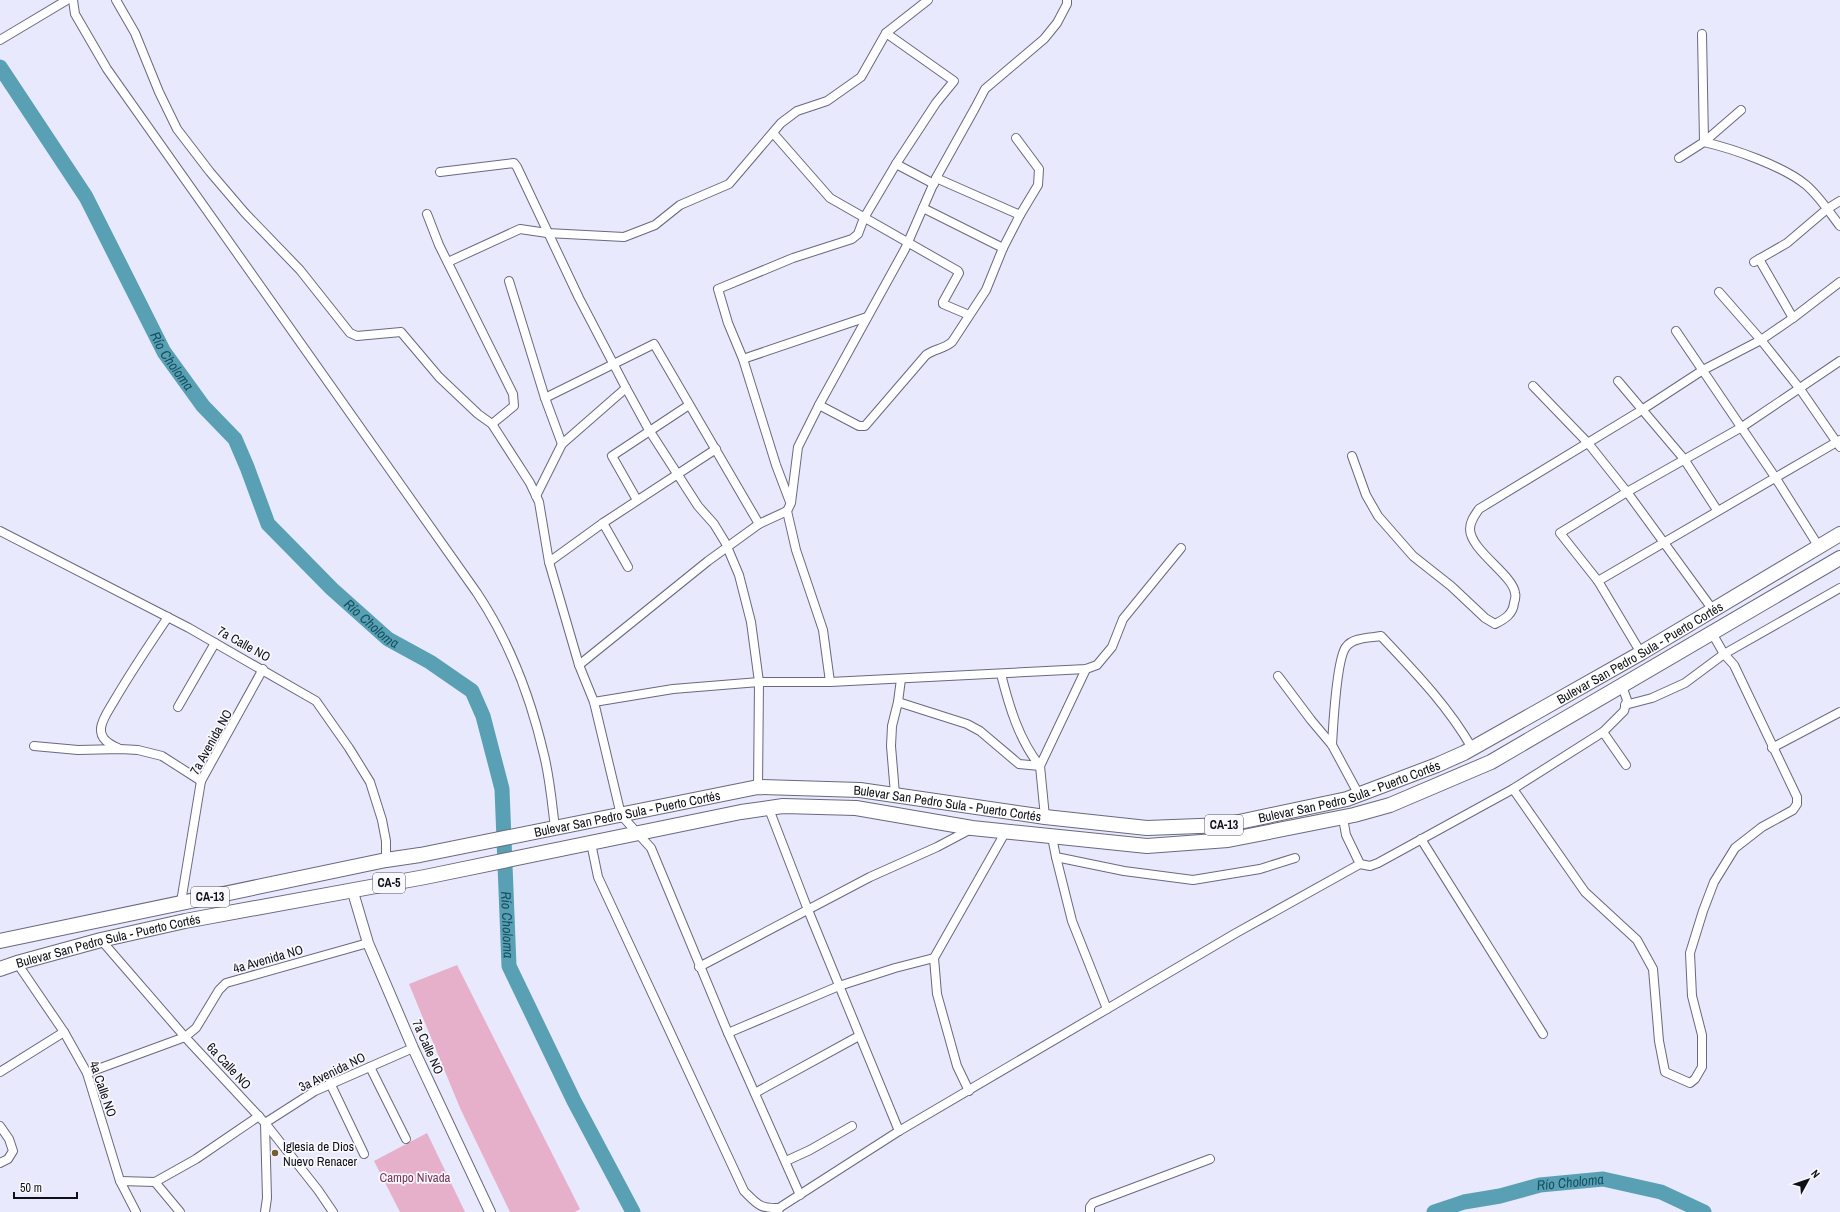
<svg xmlns="http://www.w3.org/2000/svg" width="1840" height="1212" font-family="'Archivo Narrow',sans-serif">
  <style>
    .green { fill: #e6b0cb }
    .lines { fill: none; stroke-linecap: round; stroke-linejoin: round }
    .river { stroke: #59a0b4; stroke-width: 15 }
    .minor-casing { stroke: #68697e; stroke-width: 10 }
    .tertiary-casing { stroke: #68697e; stroke-width: 12 }
    .trunk-casing { stroke: #68697e; stroke-width: 16 }
    .minor { stroke: #fff; stroke-width: 8 }
    .tertiary { stroke: #fff; stroke-width: 10 }
    .trunk { stroke: #fff; stroke-width: 14 }
    .poi-dot { fill: #765f2f; stroke: #f8f8fd; stroke-width: 1.5 }
    .labels { text-anchor: middle; dominant-baseline: central; stroke-width: 3.5; stroke-linejoin: round; paint-order: stroke }
    .shield { fill: #f8f8fd; stroke: #55565c; stroke-width: 1 }
    .shield-label { font-size: 12px; font-weight: bold; fill: #0f1017 }
    .street-label { font-size: 13px; fill: #0f1017; stroke: #f8f8fd }
    .poi-label { font-size: 13px; fill: #0f1017; stroke: #f8f8fd; text-anchor: start }
    .park-label { font-size: 13px; fill: #78335a; stroke: #f8f8fd }
    .water-label { font-size: 14px; font-style: italic; fill: #135060; stroke: #f8f8fd }
  </style>
  <rect width="100%" height="100%" fill="#e8e9fd"/>
  <!-- green -->
  <g class="green">
    <path d="M457,965L580,1209L575,1212H510L460,1108L409,984Z"/>
    <path d="M427,1133L465,1212H400L374,1161Z"/>
  </g>
  <g class="lines">
    <!-- river -->
    <g class="river">
      <path id="s1" d="M0,67L86,197L164,352L203,406L235,439L247,467L268,524L332,589L388,639L430,662L472,691L483,716L502,789L509,966L574,1101L633,1212"/>
      <path id="s2" d="M1434,1212L1464,1202L1500,1196L1540,1185L1603,1179L1661,1192L1704,1212"/>
    </g>
    <!-- minor casing -->
    <g class="minor-casing">
      <g id="minor">
        <path d="M73,0L75,14L107,69L477,593C509,641 531,699 544,755C550,779 552,804 555,828"/>
        <path d="M116,0L135,33L159,92L177,129L210,172L245,213L300,270L350,333L357,336L401,332L439,377L478,414L492,424L530,483L539,502L549,562L579,665L594,702L621,815L651,848L728,1033L800,1195"/>
        <path d="M1702,34L1704,142L1741,110"/>
        <path d="M0,40L67,0"/>
        <path d="M773,133L830,198L958,271L959,273L943,302V304L969,315"/>
        <path d="M1679,158L1704,142C1734,149 1783,166 1806,185C1819,196 1830,213 1840,226"/>
        <path d="M896,164L934,184"/>
        <path d="M440,172L514,163L517,167L579,298L626,388L649,430L678,475L698,506L714,524L725,542L739,575L751,622L759,682L758,787"/>
        <path d="M936,178L1020,215"/>
        <path d="M923,208L1003,248"/>
        <path d="M427,214L439,245L513,394L514,406L492,424"/>
        <path d="M1759,259L1793,318"/>
        <path d="M448,262L520,229L547,233L624,237L655,225L680,205L729,184L781,123L797,111L827,101L861,77L886,33L928,0"/>
        <path d="M1754,262L1787,243L1827,209L1840,201"/>
        <path d="M509,281L545,398L562,444"/>
        <path d="M1719,292L1761,340L1800,389L1840,447"/>
        <path d="M1676,331L1775,477L1819,547"/>
        <path d="M743,359L867,317"/>
        <path d="M1618,381L1684,459L1717,510"/>
        <path d="M1533,386L1588,443L1627,492L1713,610"/>
        <path d="M545,398L654,344L759,524"/>
        <path d="M819,405L859,426H865L926,355C934,349 944,349 952,342L986,290L1003,248L1020,215L1038,185L1039,169L1016,138"/>
        <path d="M1352,456L1366,495L1378,516L1413,556L1451,586L1485,618L1495,624C1505,619 1513,614 1514,603C1515,600 1516,596 1515,593C1513,575 1470,550 1470,529C1470,521 1475,515 1479,509L1637,413L1703,370L1761,340L1793,318L1840,282"/>
        <path d="M536,496L562,444L626,388"/>
        <path d="M637,500L612,456L689,405"/>
        <path d="M790,502L776,465L743,359L728,323L718,289L793,258L852,239L858,234L864,218L896,164L936,103L954,81L886,33"/>
        <path d="M787,511L796,550L823,630L830,682"/>
        <path d="M603,523L628,567"/>
        <path d="M0,531L189,628L316,701L349,748L370,782L382,820L386,841V860"/>
        <path d="M549,562L603,523L716,449"/>
        <path d="M1598,581L1840,440"/>
        <path d="M1641,653L1598,581L1560,533L1627,492L1742,427L1840,361"/>
        <path d="M579,665L708,561L759,524L787,511L791,503L798,447L819,405L905,249L936,178L975,108L985,89L1044,39L1057,23L1067,4V0"/>
        <path d="M1001,674C1009,706 1019,740 1040,766"/>
        <path d="M1278,676L1311,720L1332,745L1359,795"/>
        <path d="M594,702L673,689L759,682H830L1086,669L1097,665L1112,647L1123,619L1181,548"/>
        <path d="M898,702L967,724L980,731L1019,764L1040,766"/>
        <path d="M1625,705L1652,698L1685,683L1724,654L1840,588"/>
        <path d="M178,707L215,643"/>
        <path d="M1603,732L1626,765"/>
        <path d="M1332,745C1333,727 1337,658 1346,647C1353,637 1371,638 1381,636C1414,671 1448,706 1472,748"/>
        <path d="M34,746L78,750L120,749L138,750L162,756L201,781"/>
        <path d="M118,748C109,744 100,739 101,728C102,719 110,708 114,701C131,672 149,645 168,617"/>
        <path d="M1772,748L1840,712"/>
        <path d="M1513,789L1585,892L1637,940L1653,969L1659,1041L1665,1072L1690,1083L1695,1079L1702,1067V1035L1692,996L1690,953L1703,911L1714,882L1735,848L1762,827L1793,810L1797,804V797L1734,665L1724,654L1712,633"/>
        <path d="M895,794L891,746L892,726L898,702L901,679"/>
        <path d="M769,809L808,910L899,1131L1107,1009L1072,921L1056,857"/>
        <path d="M1045,817L1040,766L1086,669"/>
        <path d="M1343,818L1346,835L1360,864L1370,866L1378,863L1513,789L1603,732L1624,711L1627,700L1622,686"/>
        <path d="M1052,837L1056,857L1124,871L1193,880L1260,869L1295,858"/>
        <path d="M1421,839L1543,1034"/>
        <path d="M591,843L598,877L744,1191C757,1204 760,1209 779,1208"/>
        <path d="M181,902L201,781L263,669"/>
        <path d="M101,940L185,1037L265,1123L318,1190L333,1212"/>
        <path d="M17,963L64,1032L87,1073L120,1181L136,1212"/>
        <path d="M699,967L870,877L937,847L971,829"/>
        <path d="M1107,1009L1236,933L1360,864"/>
        <path d="M728,1033L839,986L895,968L934,958"/>
        <path d="M370,1067L406,1139"/>
        <path d="M0,1072L64,1032"/>
        <path d="M87,1073L185,1037L196,1028L219,990L226,983L368,943"/>
        <path d="M330,1083L364,1154"/>
        <path d="M969,1091L957,1066L937,994L934,958L1006,831"/>
        <path d="M755,1093L859,1036"/>
        <path d="M0,1126L9,1139L13,1151L8,1159L0,1163"/>
        <path d="M786,1161L810,1150L852,1126"/>
        <path d="M120,1181L155,1182L196,1159L259,1116"/>
        <path d="M155,1182L180,1212"/>
        <path d="M265,1212L267,1198L265,1123L315,1091L413,1048"/>
        <path d="M778,1212L779,1208L899,1131"/>
        <path d="M1090,1212V1207L1093,1203L1210,1159"/>
      </g>
    </g>
    <!-- tertiary casing -->
    <g class="tertiary-casing">
      <path id="tertiary" d="M352,889L368,943L413,1048L490,1212"/>
    </g>
    <!-- trunk casing -->
    <g class="trunk-casing">
      <g id="trunk">
        <path id="s3" d="M0,941L386,860L420,855L758,787L860,790L1045,817L1147,828L1225,825L1347,799L1437,765L1464,753L1641,653L1840,534"/>
        <path id="s4" d="M0,969L17,963L101,940L185,921L425,877L741,812L783,806L856,808L972,828L1147,846L1228,840L1354,815L1390,805L1491,762L1840,558"/>
      </g>
    </g>
    <!-- minor -->
    <use href="#minor" class="minor"/>
    <!-- tertiary -->
    <use href="#tertiary" class="tertiary"/>
    <!-- trunk -->
    <use href="#trunk" class="trunk"/>
  </g>
  <!-- markers -->
  <circle class="poi-dot" cx="275" cy="1153" r="4"/>
  <g class="labels">
    <!-- shield labels -->
    <g class="shield">
      <rect x="1205" y="815" width="38" height="20" rx="3"/>
      <rect x="373" y="873" width="32" height="20" rx="3"/>
      <rect x="191" y="887" width="38" height="20" rx="3"/>
    </g>
    <g class="shield-label">
      <text x="1224" y="825">CA-13</text>
      <text x="389" y="883">CA-5</text>
      <text x="210" y="897">CA-13</text>
    </g>
    <!-- street labels -->
    <g class="street-label">
      <text transform="translate(244 644) rotate(29)">7a Calle NO</text>
      <text stroke="none"><textPath href="#s3" startOffset="1696">Bulevar San Pedro Sula - Puerto Cortés</textPath></text>
      <text transform="translate(211 742) rotate(-61)">7a Avenida NO</text>
      <text stroke="none"><textPath href="#s3" startOffset="1372">Bulevar San Pedro Sula - Puerto Cortés</textPath></text>
      <text stroke="none"><textPath href="#s3" startOffset="964">Bulevar San Pedro Sula - Puerto Cortés</textPath></text>
      <text stroke="none"><textPath href="#s3" startOffset="640">Bulevar San Pedro Sula - Puerto Cortés</textPath></text>
      <text stroke="none"><textPath href="#s4" startOffset="112">Bulevar San Pedro Sula - Puerto Cortés</textPath></text>
      <text transform="translate(268 959) rotate(-16)">4a Avenida NO</text>
      <text transform="translate(428 1047) rotate(66)">7a Calle NO</text>
      <text transform="translate(229 1066) rotate(47)">6a Calle NO</text>
      <text transform="translate(332 1072) rotate(-26)">3a Avenida NO</text>
      <text transform="translate(103 1089) rotate(71)">4a Calle NO</text>
    </g>
    <!-- poi labels -->
    <g class="poi-label">
      <text x="283" y="1146">Iglesia de Dios<tspan x="283" dy="15">Nuevo Renacer</tspan></text>
    </g>
    <!-- park labels -->
    <g class="park-label">
      <text x="415" y="1177">Campo Nivada</text>
    </g>
    <!-- water labels -->
    <g class="water-label">
      <text stroke="none"><textPath href="#s1" startOffset="341">Río Choloma</textPath></text>
      <text stroke="none"><textPath href="#s1" startOffset="677">Río Choloma</textPath></text>
      <text stroke="none"><textPath href="#s1" startOffset="1037">Río Choloma</textPath></text>
      <text stroke="none"><textPath href="#s2" startOffset="140">Río Choloma</textPath></text>
    </g>
  </g>
  <!-- north arrow -->
  <g transform="translate(1808 1180) rotate(50)" stroke="#f8f8fd" stroke-width="3" paint-order="stroke">
  <path d="M0-3L7 15L0 10L-7 15Z" fill="#0f1017"/>
  <text y="-6" font-size="11" font-weight="bold" text-anchor="middle" fill="#0f1017">N</text>
  </g>
  <!-- scale -->
  <path d="M14 1192v6h63v-6" fill="none" stroke="#0f1017" stroke-width="2"/>
  <text x="20" y="1192" font-size="12" fill="#0f1017" stroke="#f8f8fd" stroke-width="3" paint-order="stroke">50 m</text>
</svg>
